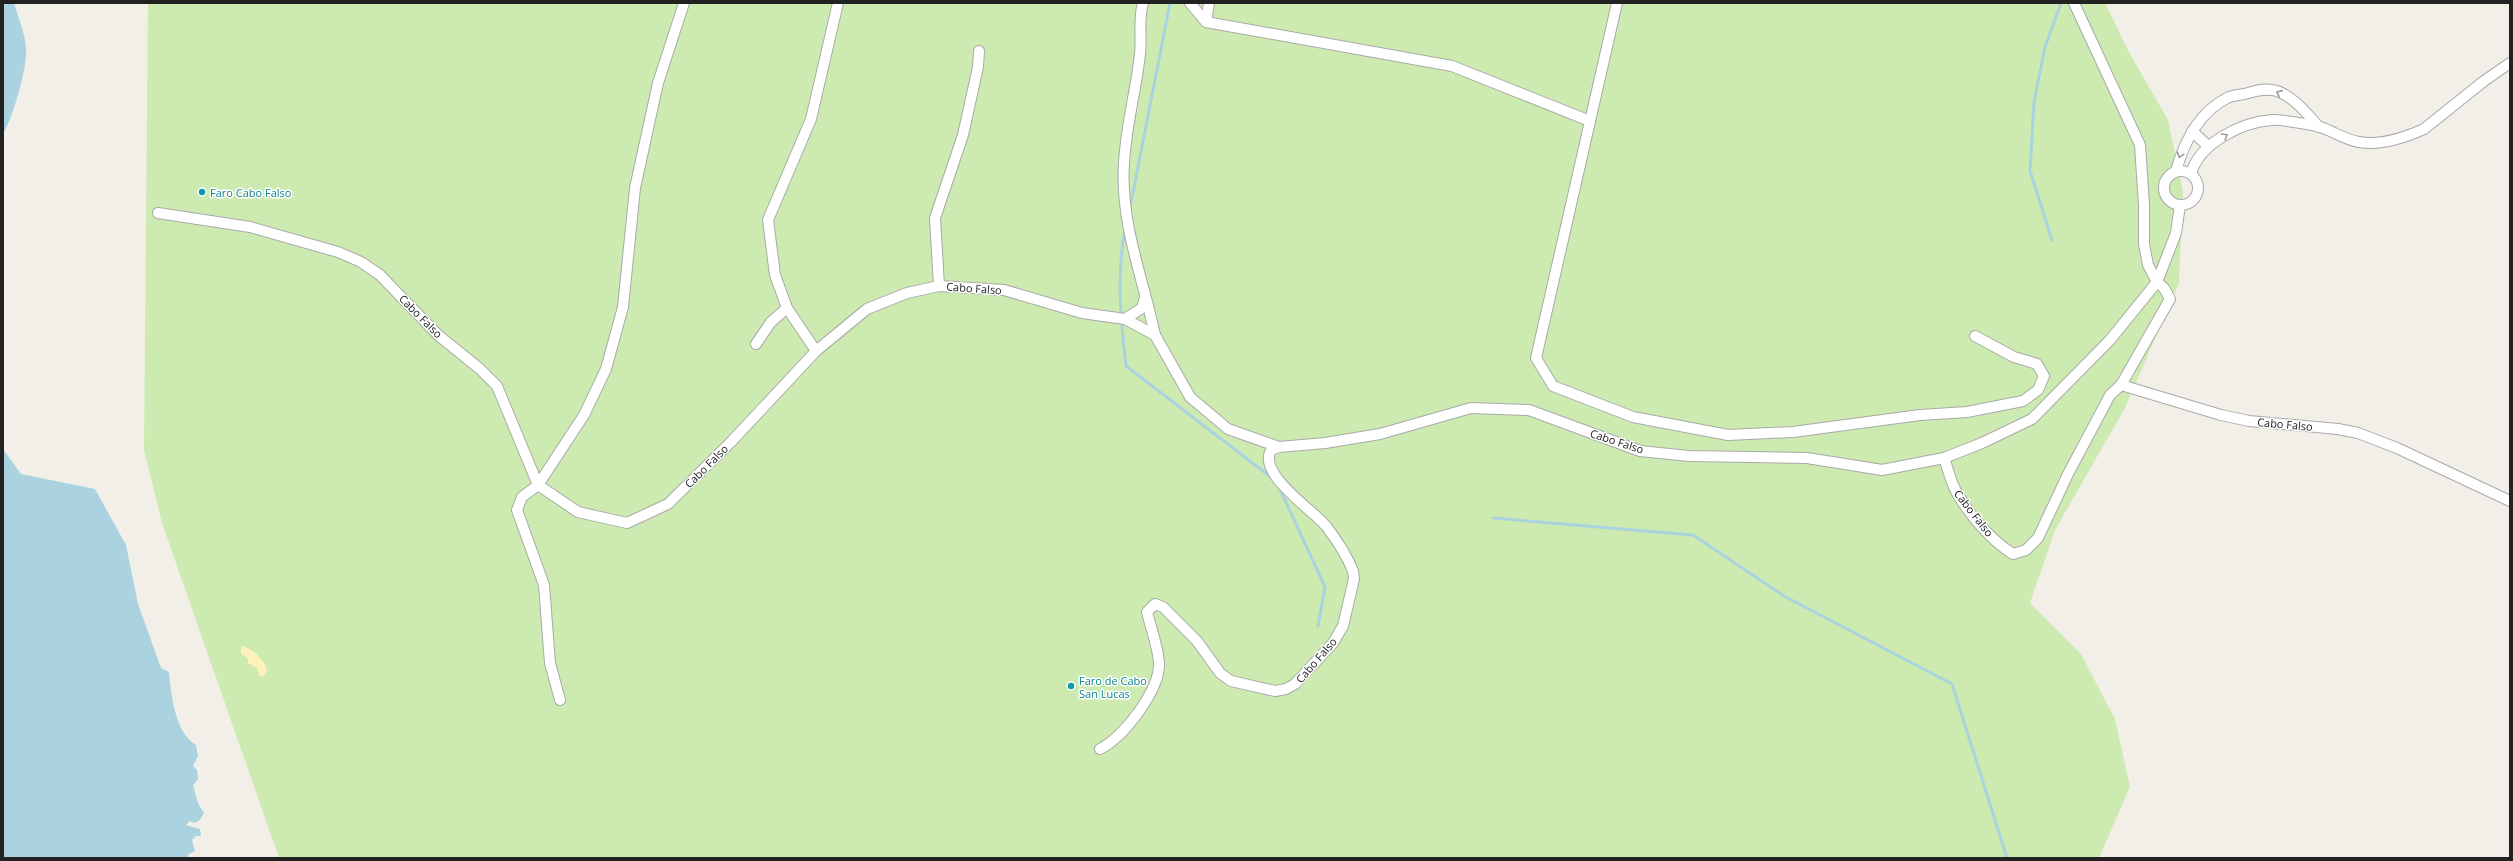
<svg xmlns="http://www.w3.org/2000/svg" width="2513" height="861" font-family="'Open Sans',sans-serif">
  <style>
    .grass { fill: #cdebb0 }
    .sand { fill: #fff1ba }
    .water { fill: #aad3df }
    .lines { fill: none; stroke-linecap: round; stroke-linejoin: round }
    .stream { stroke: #aad3df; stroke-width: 3 }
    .minor-casing { stroke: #a9a9a9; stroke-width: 12 }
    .minor { stroke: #fff; stroke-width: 10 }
    .oneway { stroke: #9c9c9c }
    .culture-dot { fill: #0f9aa8; stroke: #fff; stroke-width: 1.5 }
    .labels { text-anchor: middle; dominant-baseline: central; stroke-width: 3; stroke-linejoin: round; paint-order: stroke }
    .culture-label { font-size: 11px; fill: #0d838f; stroke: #fff; text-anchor: start }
    .street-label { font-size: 11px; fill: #222; stroke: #fff }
  </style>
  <rect width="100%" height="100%" fill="#f2efe9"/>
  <!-- grass -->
  <path class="grass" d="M148,3H2105L2129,52L2168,120L2183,192L2179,283L2125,408L2055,530L2030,603L2081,654L2115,719L2130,787L2099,858H279L162,523L144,450Z"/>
  <!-- sand -->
  <path class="sand" d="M241,646C251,647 266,661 267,671L263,677L259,675L257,668L248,663V658L241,654Z"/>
  <!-- water -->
  <g class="water">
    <path d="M3,3H14C19,20 28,40 26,57C24,77 13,117 3,134Z"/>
    <path d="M3,449L21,474L95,489L126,545L138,604L161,668L169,672C171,694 175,733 196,745L198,756L193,766L197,770L198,779L193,785C196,795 197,804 204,813L199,821L194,823L190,821L186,825L200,829L201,836H196L192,840L195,851L189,854L187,858H3Z"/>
  </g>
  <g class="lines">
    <!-- stream -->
    <g class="stream">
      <path d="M1130,208L1170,3"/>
      <path d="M1125,231C1116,275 1121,321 1126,366L1272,478"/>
      <path d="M2052,240L2030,171L2034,102L2045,47L2061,3"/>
      <path d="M1278,485L1325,587L1318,626"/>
      <path d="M1493,518L1693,535L1784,596L1952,684L2007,858"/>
    </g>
    <!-- minor casing -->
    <g class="minor-casing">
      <g id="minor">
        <path d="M1143,3C1138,19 1142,38 1140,54C1136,91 1126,125 1124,163C1120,223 1143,278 1155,335"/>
        <path d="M1190,3L1206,22L1452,66L1590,121"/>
        <path d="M1617,3L1536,358L1553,386L1633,417L1728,435L1793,432L1920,415L1967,412L2023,401L2038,390L2044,376L2037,364L2014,357L1975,336"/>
        <path d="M2074,3L2140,145L2144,205V244L2148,265L2157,282L2164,288L2170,299L2121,385"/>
        <path d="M1206,22L1209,3"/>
        <path d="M2192,131L2208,146"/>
        <circle cx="2181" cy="188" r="17"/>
        <path d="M2176,171C2184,142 2198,113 2227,98C2233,95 2241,95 2248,93C2258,90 2267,88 2277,91C2294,97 2307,114 2319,127"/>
        <path d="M2191,174C2199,143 2242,122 2272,120C2278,119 2313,125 2320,127C2333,131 2345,140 2359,142C2381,146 2404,138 2424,129L2484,81L2510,63"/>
        <path d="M158,213L250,227L338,252L361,262L380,275L438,335L480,369L497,386L538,485L578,512L627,523L668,504L731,442L816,351L867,309L907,293L939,286L1004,290L1082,313L1125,319L1155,335L1190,397L1228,429L1279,447"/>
        <path d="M939,286L935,218L963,135L978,67L979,51"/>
        <path d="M1125,319L1142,308L1145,297"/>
        <path d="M756,344L771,322L787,308"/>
        <path d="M816,351L787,308L775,275L768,220L811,119L838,3"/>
        <path d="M1944,458C1948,469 1951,483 1957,493C1970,516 1991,540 2013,554L2026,550L2038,538L2068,474L2110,395L2121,385L2221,415L2249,421L2338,429L2358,433L2397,448L2510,501"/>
        <path d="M560,700L550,663L544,585L517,510L522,497L538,485L584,415L606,369L623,307L635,188L658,83L684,3"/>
        <path d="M1100,749C1124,737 1160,690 1159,663C1158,646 1151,629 1147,612L1155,604L1163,607L1197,641L1220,673L1231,681L1275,691L1286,689L1295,684L1333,643L1343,626L1354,579L1353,571C1347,556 1336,539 1326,526C1312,509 1257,474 1271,450L1279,447L1325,443L1380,434L1471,408L1529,410L1640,451L1689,456L1807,458L1882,470L1944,458L1982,443L2032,419L2110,340L2157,282L2176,233L2180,205"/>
      </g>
    </g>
    <!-- minor -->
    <use href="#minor" class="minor"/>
  </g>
  <!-- one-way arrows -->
  <defs><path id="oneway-chevron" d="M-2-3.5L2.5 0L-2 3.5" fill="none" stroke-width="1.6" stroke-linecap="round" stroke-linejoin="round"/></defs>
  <g class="oneway">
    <use href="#oneway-chevron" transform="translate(2279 93) rotate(-156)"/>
    <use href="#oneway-chevron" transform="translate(2225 136) rotate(-31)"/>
    <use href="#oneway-chevron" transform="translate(2180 155) rotate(108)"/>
  </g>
  <!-- markers -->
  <g class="culture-dot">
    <circle cx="202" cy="192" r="4"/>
    <circle cx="1071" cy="686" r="4"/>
  </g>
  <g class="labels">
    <!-- culture labels -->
    <g class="culture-label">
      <text x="210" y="192">Faro Cabo Falso</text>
      <text x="1079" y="680">Faro de Cabo<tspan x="1079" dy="13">San Lucas</tspan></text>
    </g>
    <!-- street labels -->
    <g class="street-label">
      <text transform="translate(974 288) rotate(4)">Cabo Falso</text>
      <text transform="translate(421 316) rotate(45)">Cabo Falso</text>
      <text transform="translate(2285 424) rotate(5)">Cabo Falso</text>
      <text transform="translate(1617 441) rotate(18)">Cabo Falso</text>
      <text transform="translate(706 466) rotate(-45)">Cabo Falso</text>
      <text transform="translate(1974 513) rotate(52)">Cabo Falso</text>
      <text transform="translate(1316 660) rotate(-49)">Cabo Falso</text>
    </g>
  </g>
  <!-- border -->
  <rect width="2513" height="861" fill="none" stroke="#222222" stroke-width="8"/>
</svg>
